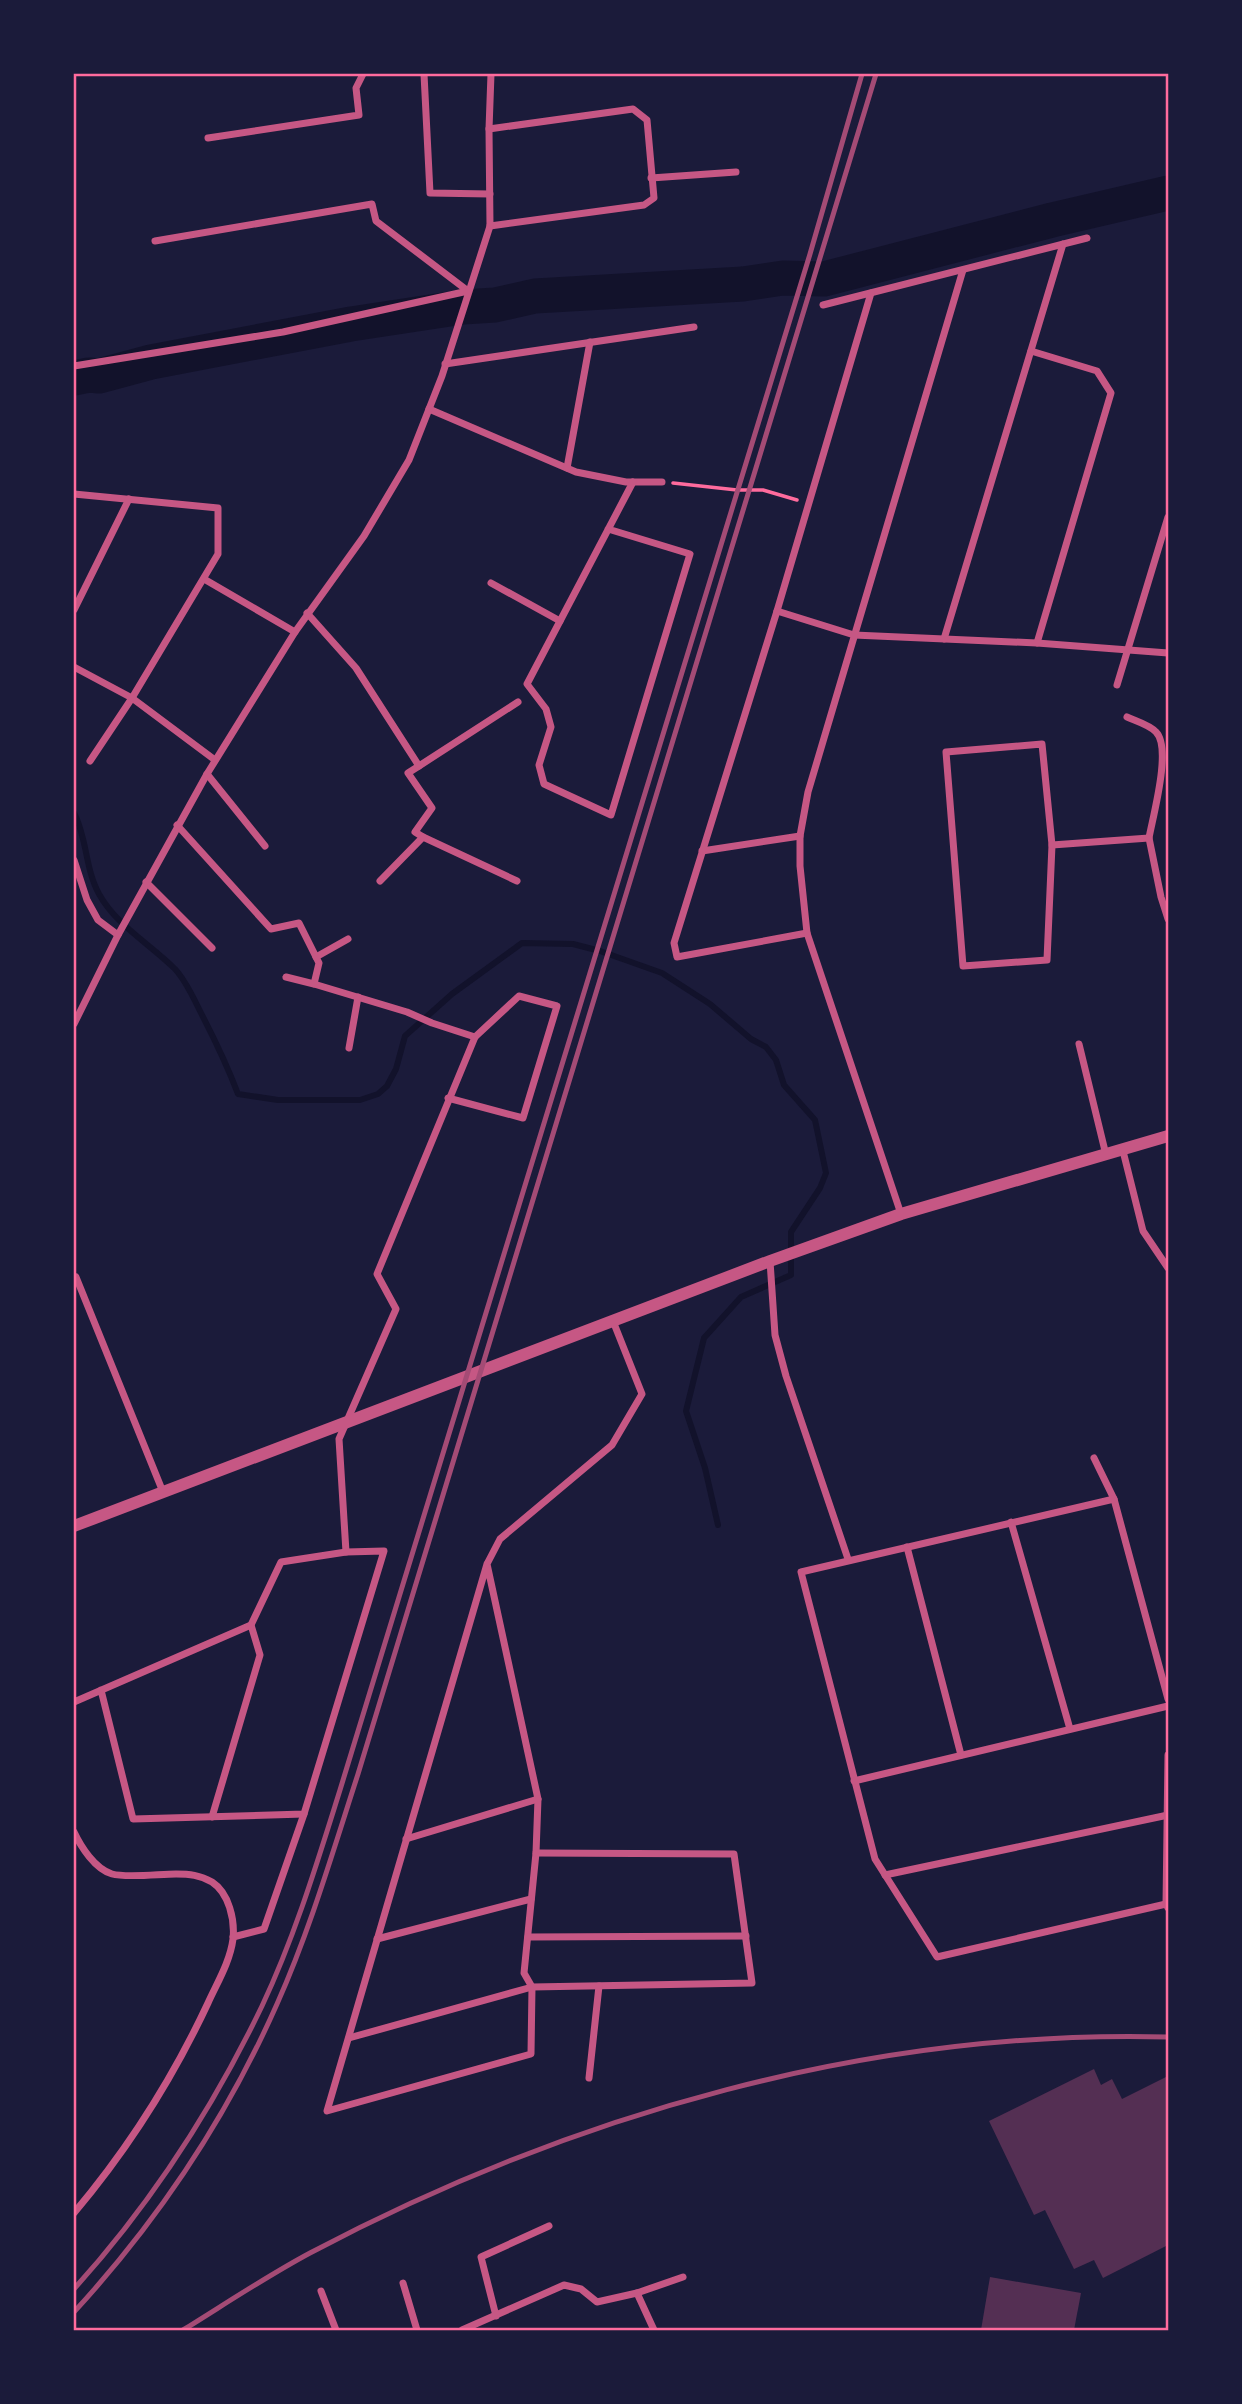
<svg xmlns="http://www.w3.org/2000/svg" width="1242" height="2404" font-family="Cabin,sans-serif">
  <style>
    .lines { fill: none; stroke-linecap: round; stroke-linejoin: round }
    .stream { stroke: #12122b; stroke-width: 6 }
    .river { stroke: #12122b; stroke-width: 35 }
    .building { fill: #542f53 }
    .path { stroke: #ff6b9d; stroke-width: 3.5 }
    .minor { stroke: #c65784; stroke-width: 7 }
    .tertiary { stroke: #c65784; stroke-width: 12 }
    .rail { stroke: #a44b75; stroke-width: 5 }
    .neatline { fill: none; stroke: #ff6b9d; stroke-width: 2.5 }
  </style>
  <rect width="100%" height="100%" fill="#1b1b3a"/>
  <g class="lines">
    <!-- stream -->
    <path class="stream" d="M74,813C87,837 85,869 99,894C116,925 150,944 175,969C186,981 193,997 200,1011C214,1038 227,1065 238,1094L278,1100H360L378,1094L387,1086L396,1069L405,1036L452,994L522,943L573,944L600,951L662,973L710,1004L751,1039L766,1047L776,1060L784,1085L815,1120L826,1173L820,1188L791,1232V1275L741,1297L704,1338L686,1411L705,1468L718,1525"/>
    <!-- river -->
    <path class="river" d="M74,378L89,375L99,376L151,362L351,324L463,307L495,305L535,296L743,284L783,278L824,279L1052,220L1168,193"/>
  </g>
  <!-- building -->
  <g class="building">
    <path d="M1094,2069L1101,2085L1112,2079L1122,2099L1168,2076V2245L1103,2278L1094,2260L1074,2269L1045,2210L1034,2215L989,2121Z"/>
    <path d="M990,2277L1081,2293L1074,2330H981Z"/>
  </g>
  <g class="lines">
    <!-- path -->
    <path class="path" d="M673,483L737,490H763L797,500"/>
    <!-- minor -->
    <g class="minor">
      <path d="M424,74L430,193L490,194"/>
      <path d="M489,129L633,109L647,120L654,198L644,205L490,226"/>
      <path d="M208,138L359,115L356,88L363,74"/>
      <path d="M651,178L736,172"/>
      <path d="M155,241L372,204L376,221L468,291"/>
      <path d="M823,305L1087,238"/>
      <path d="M1031,351L1097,371L1111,393L1037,643"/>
      <path d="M445,364L694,327"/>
      <path d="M74,366L283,332L468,291"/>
      <path d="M429,409L576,472L626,482H662"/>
      <path d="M567,468L590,342"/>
      <path d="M74,494L218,508V554L132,698L90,761"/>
      <path d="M608,529L690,554L611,815L544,784L539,765L551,727L546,709L527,684L633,482"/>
      <path d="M204,579L295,632"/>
      <path d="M491,583L560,621"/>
      <path d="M74,610L129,499"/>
      <path d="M777,611L854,635L1037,643L1168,653"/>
      <path d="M307,613L356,668L419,766L408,773L432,808L415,832L423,837L380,881"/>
      <path d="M944,639L1063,244"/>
      <path d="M74,667L132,698L215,760"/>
      <path d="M1117,685L1168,517"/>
      <path d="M1127,717C1136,721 1150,725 1156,732C1172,748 1153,816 1149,838"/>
      <path d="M1042,744L1052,845L1047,960L963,966L946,752Z"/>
      <path d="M419,766L518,702"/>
      <path d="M207,774L265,846"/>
      <path d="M177,825L271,929L299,923L319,963L314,984L407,1012L432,1023L475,1037L377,1274L396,1309L339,1439L346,1552"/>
      <path d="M423,837L517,881"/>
      <path d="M1052,845L1149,838L1161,897L1168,919"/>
      <path d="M702,851L800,836"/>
      <path d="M74,860L87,900L98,920L118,935"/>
      <path d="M146,882L212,948"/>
      <path d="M807,933L677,957L674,943L777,611L871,293"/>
      <path d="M316,957L348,939"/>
      <path d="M286,977L314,984"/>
      <path d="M74,1024L118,935L207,774L295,632L364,536L409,460L442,376L490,226L489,129L491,74"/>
      <path d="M1079,1044L1106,1155"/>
      <path d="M349,1048L358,997"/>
      <path d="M448,1098L523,1118L557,1006L519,996L475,1037"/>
      <path d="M1123,1151L1143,1231L1168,1268"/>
      <path d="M901,1214L807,933L800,866V836L808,792L963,270"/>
      <path d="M770,1261L775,1335L786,1376L848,1559"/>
      <path d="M74,1278L76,1277L163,1492"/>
      <path d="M1094,1458L1114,1499L1168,1699"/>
      <path d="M1114,1499L801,1572L875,1859L937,1957L1166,1904"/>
      <path d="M1011,1522L1070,1729"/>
      <path d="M907,1547L961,1755"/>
      <path d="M487,1564L538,1799L536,1853L524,1973L532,1987L531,2054L327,2111L487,1564L500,1539L612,1445L642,1394L613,1321"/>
      <path d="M74,1702L251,1625L281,1562L346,1552L384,1551L304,1814L133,1819L101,1690"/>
      <path d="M1168,1755L1166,1904L1168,1908"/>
      <path d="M854,1781L1168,1706"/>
      <path d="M212,1817L260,1655L251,1625"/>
      <path d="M74,1832C81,1847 95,1869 112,1874C126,1878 160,1874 176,1874C189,1874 200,1875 212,1882C229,1893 235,1920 233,1939C230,1962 217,1983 208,2003C172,2080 128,2149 74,2213"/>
      <path d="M406,1839L538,1799"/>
      <path d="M885,1875L1168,1815"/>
      <path d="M233,1937L264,1929L304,1814"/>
      <path d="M528,1937L746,1936"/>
      <path d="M377,1939L531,1899"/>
      <path d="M349,2038L532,1987L752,1983L734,1854L536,1853"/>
      <path d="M589,2078L599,1986"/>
      <path d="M403,2283L417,2330"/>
      <path d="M321,2291L336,2330"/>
      <path d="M637,2293L654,2330"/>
      <path d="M496,2316L481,2257L549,2226"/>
      <path d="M462,2330L564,2285L581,2289L597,2302L637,2293L683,2277"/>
    </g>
    <!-- tertiary -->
    <path class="tertiary" d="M74,1526L770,1261L901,1214L1168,1136"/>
    <!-- rail -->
    <g class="rail">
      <path d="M74,2289C150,2205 213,2108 262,2006C295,1936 317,1863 340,1790L810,254L862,74"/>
      <path d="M74,2312C157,2222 227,2117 277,2004C310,1930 333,1851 358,1774L876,74"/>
      <path d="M183,2330C225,2304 267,2276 310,2253C573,2114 870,2029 1168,2037"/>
    </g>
  </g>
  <!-- border -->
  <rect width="1242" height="2404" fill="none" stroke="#1b1b3a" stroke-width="150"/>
  <rect x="75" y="75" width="1092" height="2254" class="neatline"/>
</svg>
